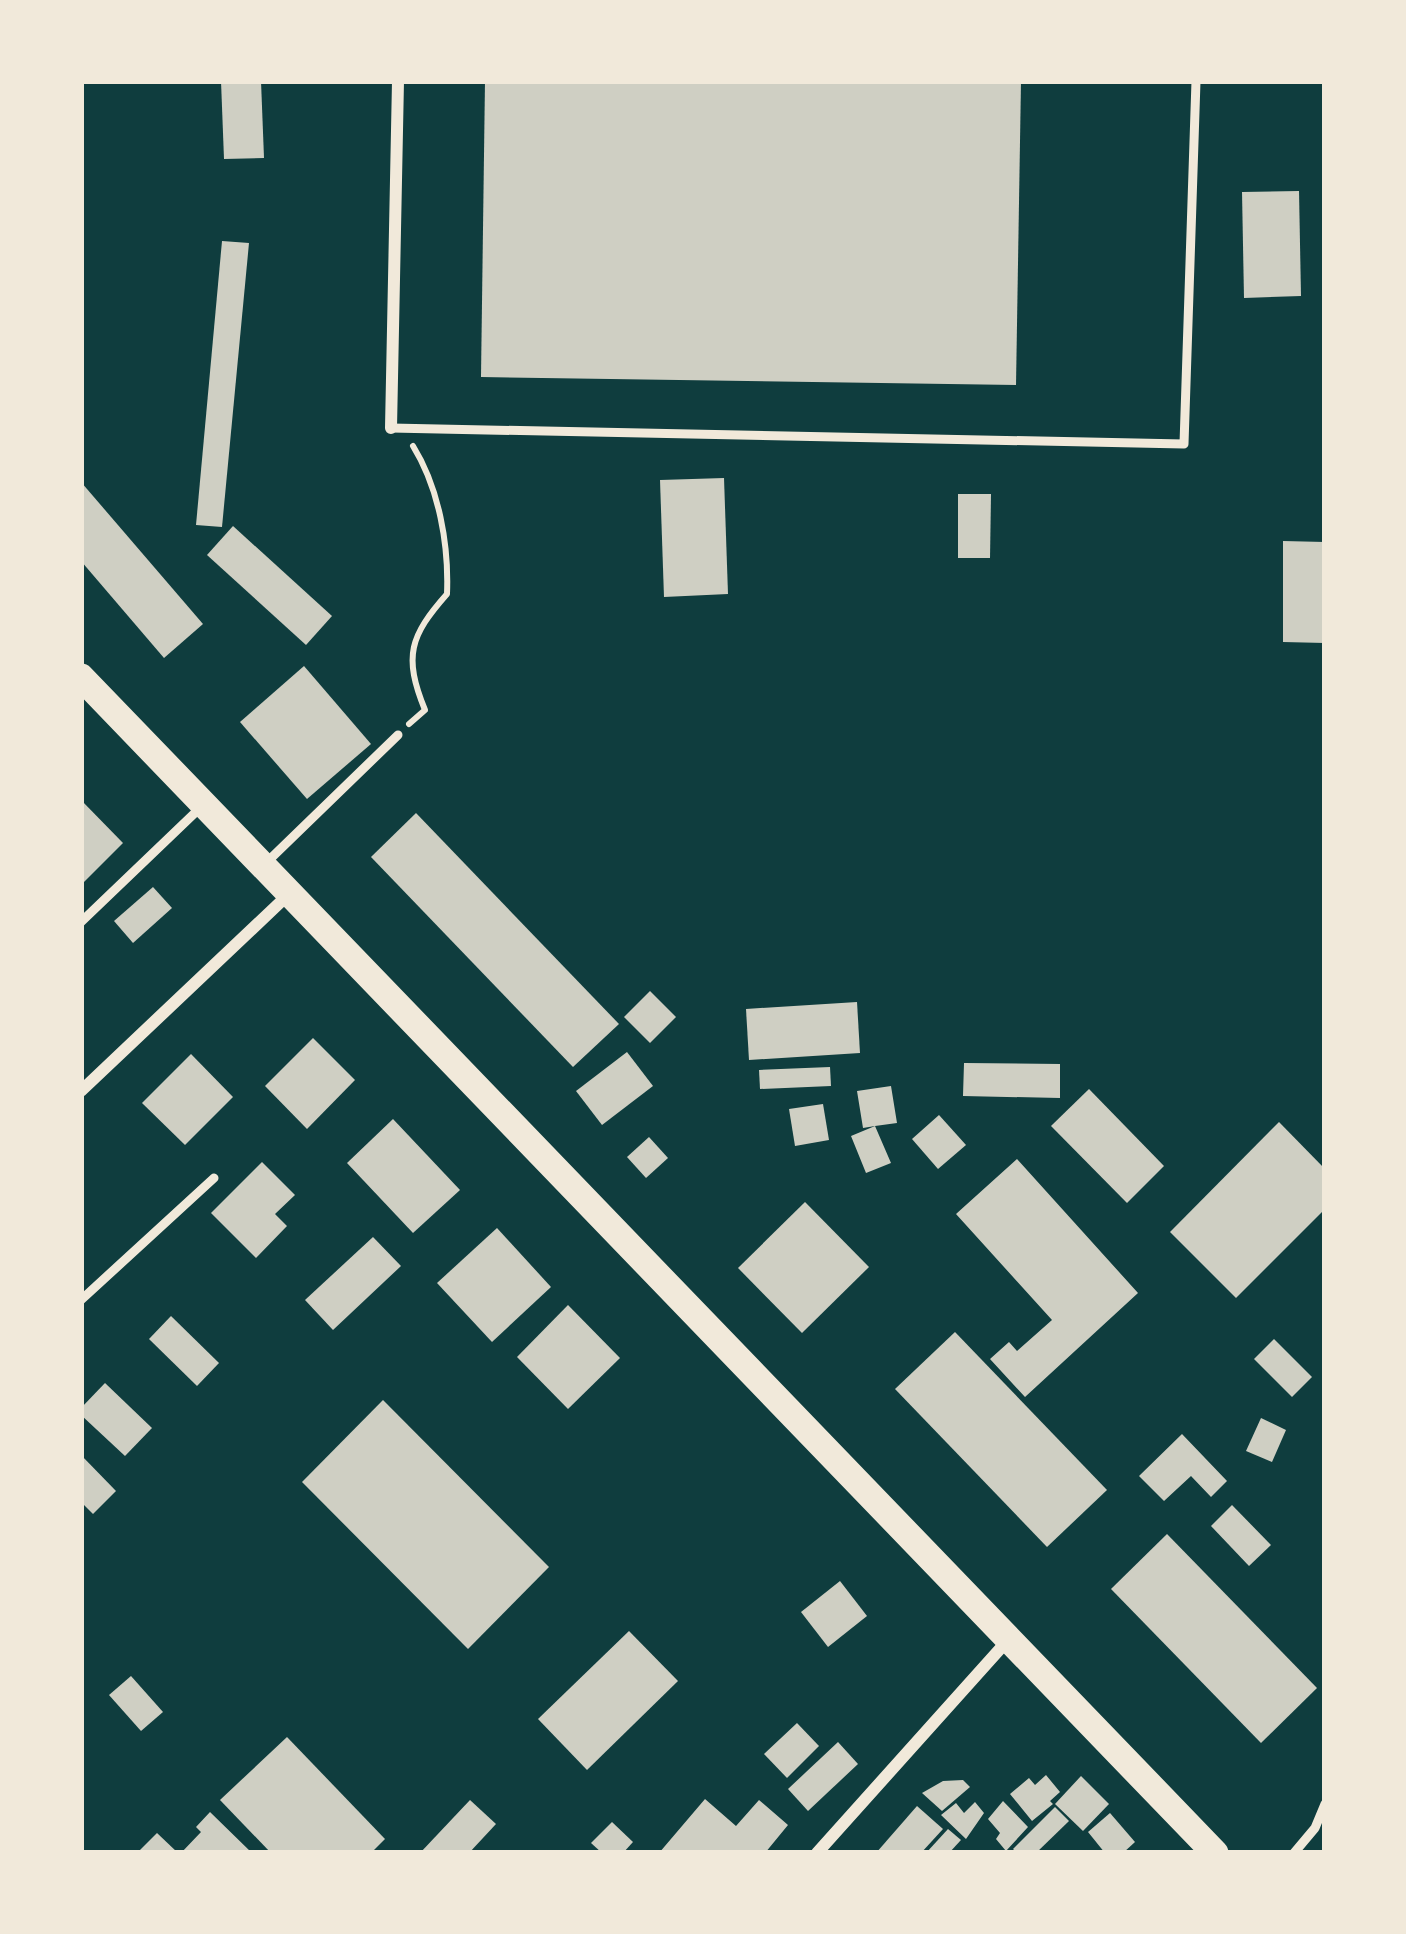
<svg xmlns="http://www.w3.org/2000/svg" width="1406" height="1934" font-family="'DejaVu Sans',sans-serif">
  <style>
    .building { fill: #cfcfc3 }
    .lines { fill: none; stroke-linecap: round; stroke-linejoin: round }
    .path { stroke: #f1e9da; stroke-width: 6 }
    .service { stroke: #f1e9da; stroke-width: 9 }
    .minor { stroke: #f1e9da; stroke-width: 12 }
    .trunk { stroke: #f1e9da; stroke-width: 27 }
  </style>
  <rect width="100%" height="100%" fill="#0f3d3e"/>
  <!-- building -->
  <g class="building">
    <path d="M221,81H261L264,158L224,159Z"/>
    <path d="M485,81H1021L1016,385L481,377Z"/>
    <path d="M1299,191L1301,296L1244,298L1242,192Z"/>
    <path d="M222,241L249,243L222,527L196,525Z"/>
    <path d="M724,478L728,594L664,597L660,480Z"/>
    <path d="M81,482L203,624L164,658L81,561Z"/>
    <path d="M958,494H991L990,558H958Z"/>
    <path d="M233,526L332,616L306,645L207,555Z"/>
    <path d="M1283,541L1325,542V643L1283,642Z"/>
    <path d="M304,666L371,744L307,799L240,722Z"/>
    <path d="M81,800L123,843L81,885Z"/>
    <path d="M416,813L619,1024L573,1067L371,857Z"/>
    <path d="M153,887L172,908L133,943L114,921Z"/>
    <path d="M650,991L676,1017L650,1043L624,1017Z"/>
    <path d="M857,1002L860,1053L749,1060L746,1009Z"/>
    <path d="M313,1038L355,1080L307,1129L265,1086Z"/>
    <path d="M627,1052L653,1086L602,1125L576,1091Z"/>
    <path d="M191,1054L233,1097L185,1145L142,1103Z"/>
    <path d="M964,1063L1060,1064V1098L963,1096Z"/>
    <path d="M830,1067L831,1086L760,1089L759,1070Z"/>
    <path d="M891,1086L897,1123L875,1126L891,1163L866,1173L851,1136L875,1126L863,1128L857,1091Z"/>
    <path d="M1089,1089L1164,1166L1127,1203L1051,1126Z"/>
    <path d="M823,1104L829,1140L795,1146L789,1109Z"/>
    <path d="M939,1115L966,1145L938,1169L912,1139Z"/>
    <path d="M393,1119L460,1190L413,1233L347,1163Z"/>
    <path d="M1279,1122L1325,1169V1209L1236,1298L1170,1232Z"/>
    <path d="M649,1137L668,1158L646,1178L627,1157Z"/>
    <path d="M1017,1159L1138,1293L1025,1397L990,1359L1009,1342L1017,1351L1052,1320L956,1214Z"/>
    <path d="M262,1162L295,1195L275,1214L287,1226L256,1258L211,1213Z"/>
    <path d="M805,1202L869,1267L802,1333L738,1268Z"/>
    <path d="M497,1228L551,1287L492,1342L437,1283Z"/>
    <path d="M373,1237L401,1266L333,1330L305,1300Z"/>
    <path d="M568,1305L620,1358L568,1409L517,1357Z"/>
    <path d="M171,1316L219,1363L197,1386L149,1339Z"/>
    <path d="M955,1332L1107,1490L1047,1547L895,1389Z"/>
    <path d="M1274,1339L1312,1377L1292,1397L1254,1359Z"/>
    <path d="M105,1383L152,1428L125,1456L81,1415V1408Z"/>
    <path d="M383,1400L549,1567L468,1649L302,1482Z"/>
    <path d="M1261,1418L1286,1430L1272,1462L1246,1451Z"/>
    <path d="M1182,1434L1227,1481L1211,1497L1191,1476L1164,1501L1139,1476Z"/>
    <path d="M81,1455L116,1491L93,1514L81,1502Z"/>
    <path d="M1232,1505L1271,1545L1249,1566L1211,1526Z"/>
    <path d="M1167,1534L1317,1688L1261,1743L1111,1589Z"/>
    <path d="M840,1581L867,1616L828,1647L801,1612Z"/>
    <path d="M629,1631L678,1681L587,1770L538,1719Z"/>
    <path d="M131,1676L163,1712L141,1731L109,1695Z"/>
    <path d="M797,1723L819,1746L787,1778L764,1754Z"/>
    <path d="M287,1737L385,1839L371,1853H271L220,1800Z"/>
    <path d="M838,1742L858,1764L808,1811L788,1789Z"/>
    <path d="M1046,1775L1060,1792L1050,1801L1053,1804L1032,1821L1010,1794L1029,1778L1035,1785Z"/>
    <path d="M1081,1776L1109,1804L1083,1831L1055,1804Z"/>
    <path d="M963,1780L970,1787L942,1811L922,1793L943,1781Z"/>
    <path d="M705,1799L736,1826L759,1800L788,1825L765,1853H659Z"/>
    <path d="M470,1800L496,1824L469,1853H420Z"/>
    <path d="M1003,1801L1028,1827L1006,1851L996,1839L1000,1833L988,1819Z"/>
    <path d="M975,1802L984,1813L966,1839L941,1815L956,1803L964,1813Z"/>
    <path d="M917,1806L943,1829L921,1853H876Z"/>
    <path d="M1055,1807L1069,1821L1036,1853H1017L1013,1849Z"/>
    <path d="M210,1812L252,1853H181L201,1832L196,1827Z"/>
    <path d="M1110,1813L1135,1842L1123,1853H1105L1088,1832Z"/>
    <path d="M612,1822L633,1842L623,1853H602L591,1843Z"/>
    <path d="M948,1829L961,1840L949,1853H926Z"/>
    <path d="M157,1833L178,1853H137Z"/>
  </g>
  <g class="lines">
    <!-- path -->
    <path class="path" d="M409,724L425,710C403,656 410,636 447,594C449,545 439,488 413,446"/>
    <!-- service -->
    <g class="service">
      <path d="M391,428L1184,444L1196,81"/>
      <path d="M267,862L398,735"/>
      <path d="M81,922L200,808"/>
      <path d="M81,1300L214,1178"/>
      <path d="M1294,1853L1315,1828L1325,1804"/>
    </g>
    <!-- minor -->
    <g class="minor">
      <path d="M391,428L398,81"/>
      <path d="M81,1091L289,894"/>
      <path d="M817,1853L1008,1640"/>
    </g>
    <!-- trunk -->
    <path class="trunk" d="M81,677L1215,1853"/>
  </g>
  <!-- border -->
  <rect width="1406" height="1934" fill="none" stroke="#f1e9da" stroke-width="168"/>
</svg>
